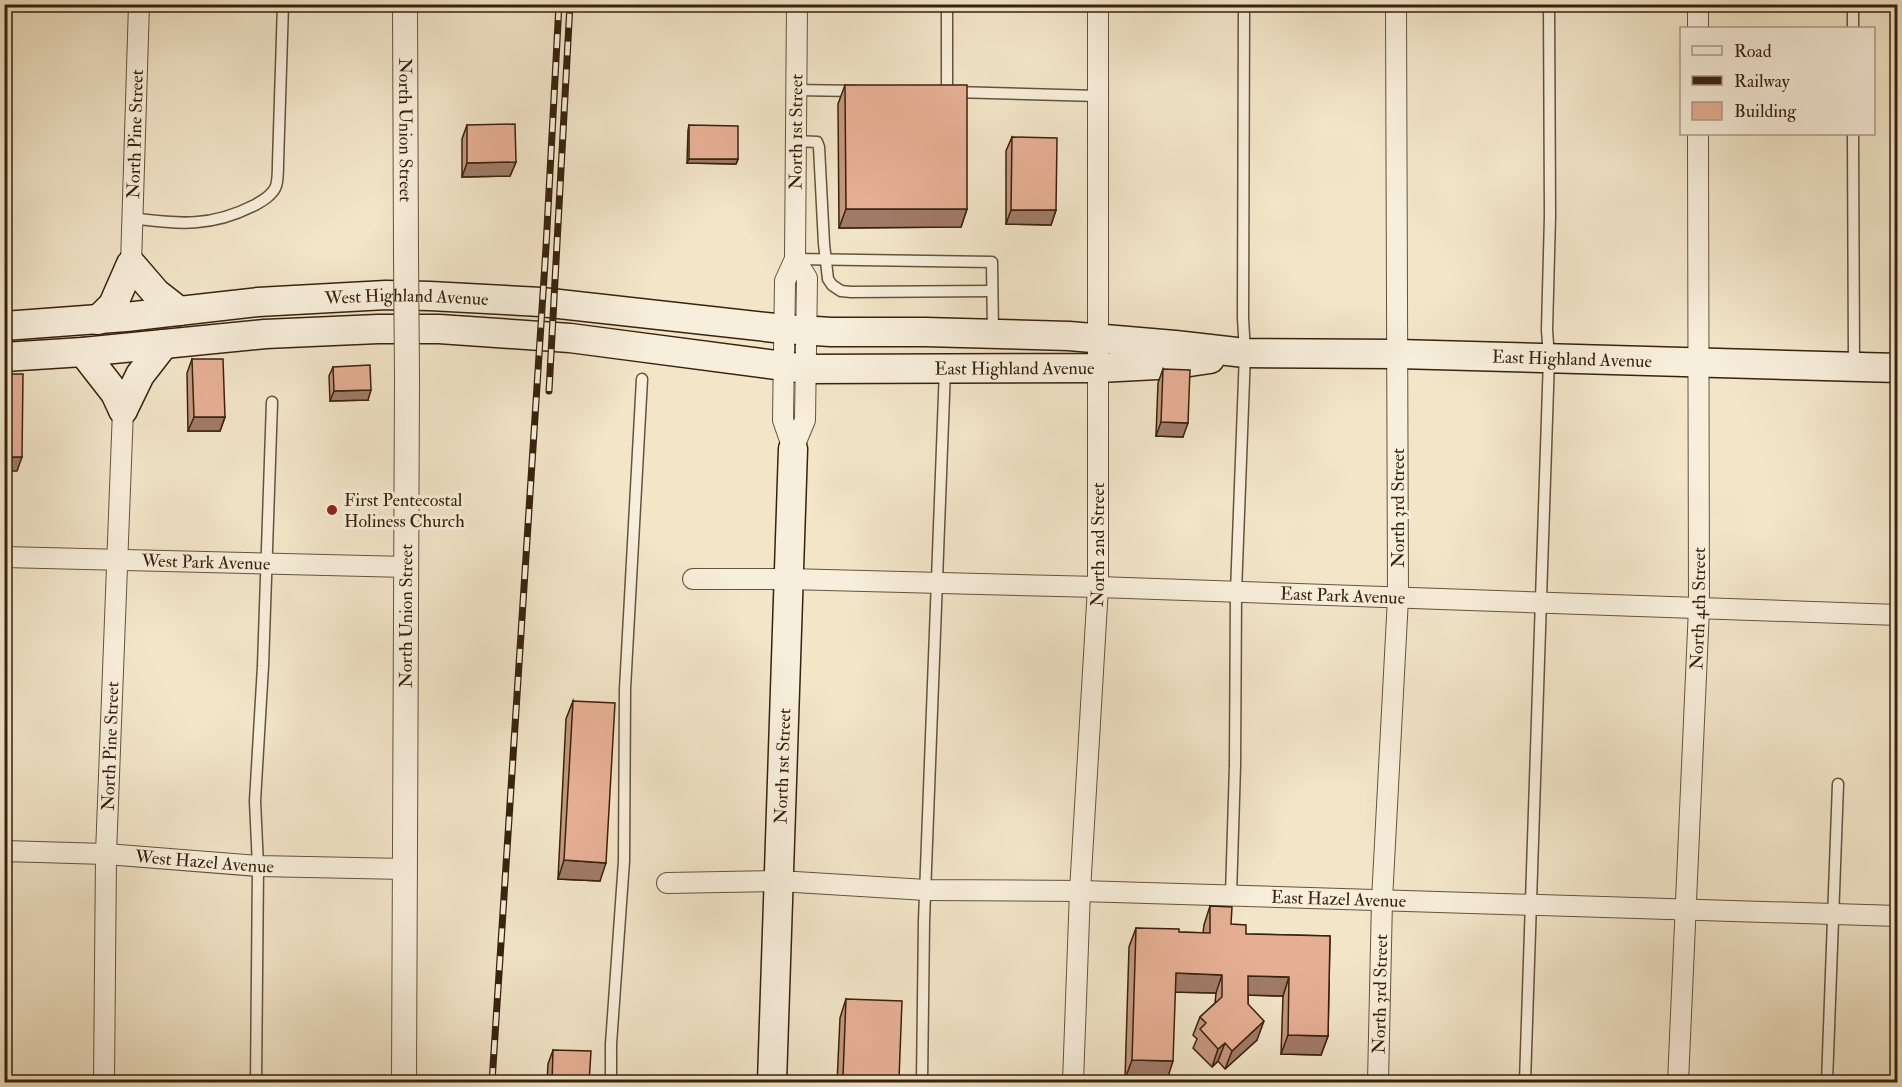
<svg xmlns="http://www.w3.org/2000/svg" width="1902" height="1087" font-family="'IM FELL Double Pica',serif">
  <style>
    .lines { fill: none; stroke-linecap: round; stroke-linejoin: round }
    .service-casing { stroke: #66533b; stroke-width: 13 }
    .minor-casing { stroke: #66533b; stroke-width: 22 }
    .tertiary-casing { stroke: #66533b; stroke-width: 26 }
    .secondary-casing { stroke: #38220c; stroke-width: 31 }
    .service { stroke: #f7eedb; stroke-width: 10 }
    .minor { stroke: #f7eedb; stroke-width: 20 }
    .tertiary { stroke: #f7eedb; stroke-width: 24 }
    .secondary { stroke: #f7eedb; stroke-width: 28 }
    .rail-casing { stroke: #38220c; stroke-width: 7 }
    .rail { stroke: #f7eedb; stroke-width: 4.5; stroke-dasharray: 14; stroke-linecap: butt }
    .tertiary-bridge-casing { stroke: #66533b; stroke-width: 26; stroke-linecap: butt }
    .tertiary-bridge { stroke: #f7eedb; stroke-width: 24 }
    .wall { fill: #c6967f; stroke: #38220c; stroke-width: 1.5 }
    .shaded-wall { fill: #a17a68; stroke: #38220c; stroke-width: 1.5 }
    .building { fill: #e6af94; stroke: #38220c; stroke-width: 1.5 }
    .poi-dot { fill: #8f2418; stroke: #f7eedb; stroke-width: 2 }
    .labels { text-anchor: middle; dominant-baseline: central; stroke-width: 6; stroke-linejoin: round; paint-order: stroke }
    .street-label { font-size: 18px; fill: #38220c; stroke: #f7eedb }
    .poi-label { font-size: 18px; fill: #38220c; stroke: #f7eedb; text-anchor: start }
  </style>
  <rect width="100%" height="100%" fill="#f2e5c8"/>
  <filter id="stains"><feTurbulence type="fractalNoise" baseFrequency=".00333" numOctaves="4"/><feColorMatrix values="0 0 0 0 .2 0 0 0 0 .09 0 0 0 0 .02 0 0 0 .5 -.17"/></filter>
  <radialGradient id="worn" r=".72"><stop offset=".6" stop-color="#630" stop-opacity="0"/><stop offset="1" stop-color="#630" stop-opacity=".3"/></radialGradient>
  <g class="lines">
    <!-- service casing -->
    <g class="service-casing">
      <g id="service">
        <path d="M1853,4V28"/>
        <path d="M796,90L856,91"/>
        <path d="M947,92V4"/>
        <path d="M953,92L1098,96"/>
        <path d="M1853,134L1854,366"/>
        <path d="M796,141L817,142L819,147L824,244L828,279L832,285L841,291L851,292L992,291"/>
        <path d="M131,218C180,224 210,228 255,205C262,201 273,195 276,186C278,180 278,170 278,163L283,4"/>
        <path d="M795,259L992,262L993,333"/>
        <path d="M1231,895L1235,765L1236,592L1245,353L1243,318L1244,4"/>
        <path d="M256,1082L258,866L255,801L263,666L272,402"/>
        <path d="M611,1082V1044L624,861L625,689L642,379"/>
        <path d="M922,1082L924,921L945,369"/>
        <path d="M1525,1082L1549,358L1547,330L1550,216L1549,4"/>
        <path d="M1827,1082L1838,784"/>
      </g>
    </g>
    <!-- minor casing -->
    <g class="minor-casing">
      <g id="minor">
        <path d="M1698,28V4"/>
        <path id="s1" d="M131,264L139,4"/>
        <path id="s2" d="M793,449L783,420L785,281L795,259L797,4"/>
        <path d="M793,449L805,420L807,278L795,259"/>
        <path id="s3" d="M4,557L407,567"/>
        <path id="s4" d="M693,579H788L1098,587L1898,615"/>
        <path id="s5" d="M4,851L106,854L258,866L405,869"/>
        <path id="s6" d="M667,883L779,881L926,890L1080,891L1898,916"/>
        <path id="s7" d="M104,1082L106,854L123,410"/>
        <path id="s8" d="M1073,1082L1080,891L1098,587V4"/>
        <path id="s9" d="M1378,1082L1382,900L1398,598L1396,4"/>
        <path id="s10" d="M1678,1082L1699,608L1698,134"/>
      </g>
    </g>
    <!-- tertiary casing -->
    <g class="tertiary-casing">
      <g id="tertiary">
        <path id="s11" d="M405,4L406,253"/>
        <path id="s12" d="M404,1082L407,377"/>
      </g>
    </g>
    <!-- secondary casing -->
    <g class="secondary-casing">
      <g id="secondary">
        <path d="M98,320L113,305L131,264L156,293L179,311"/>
        <path id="s13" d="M4,326L126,317L258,302L386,295L430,296L541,302L784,329L831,332H925L1069,336L1175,345L1245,353L1398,354L1898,368"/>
        <path d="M83,352L115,393L123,410"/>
        <path id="s14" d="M4,357L83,352L265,334L378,329H439L570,338L806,369L1099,368L1176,364L1210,359"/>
        <path d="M123,410L140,375L164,344"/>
        <path id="s15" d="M772,1082L793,449"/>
      </g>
    </g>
    <!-- service -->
    <use href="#service" class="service"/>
    <!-- minor -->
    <use href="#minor" class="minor"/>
    <!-- tertiary -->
    <use href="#tertiary" class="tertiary"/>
    <!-- secondary -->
    <use href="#secondary" class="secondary"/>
    <!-- rail casing -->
    <g class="rail-casing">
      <g id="rail">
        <path d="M549,391L570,4"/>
        <path d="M492,1082L546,247L559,4"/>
      </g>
    </g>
    <!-- rail -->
    <use href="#rail" class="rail"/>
    <!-- tertiary-bridge casing -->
    <g class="tertiary-bridge-casing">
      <path id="tertiary-bridge" d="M406,253L407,377"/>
    </g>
    <!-- tertiary-bridge -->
    <use href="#tertiary-bridge" class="tertiary-bridge"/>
  </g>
  <!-- wall -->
  <g class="wall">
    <path d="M845,85L967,209L961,227L839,228L838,104Z"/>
    <path d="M467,125L516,162L510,176L462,177V139Z"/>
    <path d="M689,125L738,159L736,164L687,163L688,130Z"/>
    <path d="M1012,137L1056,210L1051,225L1006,224V151Z"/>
    <path d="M192,359L225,417L220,431H188L187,373Z"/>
    <path d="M333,367L368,400L330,401L329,376Z"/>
    <path d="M1163,369L1183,437L1156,436L1158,383Z"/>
    <path d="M573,701L600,881L558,879L566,719Z"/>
    <path d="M1210,906L1231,924L1246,934L1330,936L1328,1036L1321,1055L1281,1054L1283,996L1248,995V1004L1257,1040L1225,1069L1218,1061L1212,1067L1193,1048L1197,1039L1193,1035L1200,1017L1215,1003L1216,993L1175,992L1167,1080L1125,1079L1129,947L1136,928L1179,932L1203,933L1204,925Z"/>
    <path d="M846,999L899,1079L897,1083H837L840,1018Z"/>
    <path d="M553,1050L589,1083H547L548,1064Z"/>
  </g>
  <!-- shaded-wall -->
  <g class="shaded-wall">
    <path d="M689,159H738L736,164L687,163Z"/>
    <path d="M516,162L510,176L462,177L467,163Z"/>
    <path d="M846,209H967L961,227L839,228Z"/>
    <path d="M1011,210H1056L1051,225L1006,224Z"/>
    <path d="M371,390L368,400L330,401L334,391Z"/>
    <path d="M194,417H225L220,431H188Z"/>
    <path d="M1161,422L1188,423L1183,437L1156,436Z"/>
    <path d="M4,457H22L17,471H4Z"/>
    <path d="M564,860L606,863L600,881L558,879Z"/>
    <path d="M1176,973L1222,975L1216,993L1169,992Z"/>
    <path d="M1248,976L1289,977L1283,996L1242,995Z"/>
    <path d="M1264,1021L1257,1040L1225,1069L1232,1051Z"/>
    <path d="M1288,1035L1328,1036L1321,1055L1281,1054Z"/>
    <path d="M1225,1043L1218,1061L1212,1067L1218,1049Z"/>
    <path d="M1132,1060L1173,1061L1167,1080L1125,1079Z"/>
    <path d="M843,1076L899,1079L897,1083H841Z"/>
  </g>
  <!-- building -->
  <g class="building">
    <path d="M845,85H967V209H846Z"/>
    <path d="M515,124L516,162L467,163V125Z"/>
    <path d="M689,125L738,126V159H689Z"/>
    <path d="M1012,137L1057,138L1056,210H1011Z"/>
    <path d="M192,359H223L225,417H194Z"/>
    <path d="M370,365L371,390L334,391L333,367Z"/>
    <path d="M1163,369L1190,370L1188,423L1161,422Z"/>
    <path d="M4,374H23L22,457H4Z"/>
    <path d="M573,701L615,703L606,863L564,860Z"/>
    <path d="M1210,906L1232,907L1231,924L1246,925V934L1330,936L1328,1036L1288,1035L1289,977L1248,976V1004L1264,1021L1232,1051L1225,1043L1218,1049L1200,1029L1206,1023L1200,1017L1222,997V975L1176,973L1173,1061L1132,1060L1136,928L1179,929V932L1210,933Z"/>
    <path d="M846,999L902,1001L899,1079L843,1076Z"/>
    <path d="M553,1050L591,1051L589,1083H552Z"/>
  </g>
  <!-- markers -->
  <circle class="poi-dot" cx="332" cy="510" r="6"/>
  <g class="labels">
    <!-- street labels -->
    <g class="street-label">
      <text stroke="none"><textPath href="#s11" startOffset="126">North Union Street</textPath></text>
      <text stroke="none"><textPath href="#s2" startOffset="321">North 1st Street</textPath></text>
      <text stroke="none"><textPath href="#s1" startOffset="130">North Pine Street</textPath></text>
      <text stroke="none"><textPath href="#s13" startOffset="404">West Highland Avenue</textPath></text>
      <text stroke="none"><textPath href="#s13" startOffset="1572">East Highland Avenue</textPath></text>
      <text stroke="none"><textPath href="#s14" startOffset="1014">East Highland Avenue</textPath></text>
      <text transform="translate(1398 508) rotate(-90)">North 3rd Street</text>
      <text stroke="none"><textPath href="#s8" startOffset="538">North 2nd Street</textPath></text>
      <text stroke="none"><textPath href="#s3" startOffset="202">West Park Avenue</textPath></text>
      <text stroke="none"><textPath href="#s4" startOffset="650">East Park Avenue</textPath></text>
      <text stroke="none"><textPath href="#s10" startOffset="474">North 4th Street</textPath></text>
      <text stroke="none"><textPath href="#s12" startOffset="466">North Union Street</textPath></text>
      <text stroke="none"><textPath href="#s7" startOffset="336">North Pine Street</textPath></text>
      <text stroke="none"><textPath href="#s15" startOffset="316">North 1st Street</textPath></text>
      <text stroke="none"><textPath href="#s5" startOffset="201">West Hazel Avenue</textPath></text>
      <text stroke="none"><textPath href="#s6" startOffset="672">East Hazel Avenue</textPath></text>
      <text stroke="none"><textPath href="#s9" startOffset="88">North 3rd Street</textPath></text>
    </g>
    <!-- poi labels -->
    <g class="poi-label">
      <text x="344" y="500">First Pentecostal<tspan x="344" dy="21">Holiness Church</tspan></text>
    </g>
  </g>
  <!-- margin -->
  <rect width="1902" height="1087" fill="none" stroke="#f2e5c8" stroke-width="24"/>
  <rect x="6" y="6" width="1890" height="1075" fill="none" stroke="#38220c" stroke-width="3"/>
  <rect x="12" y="12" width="1878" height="1063" fill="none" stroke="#38220c" stroke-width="1.5"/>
  <!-- legend -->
  <rect x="1680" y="27" width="195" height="108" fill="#f7eedb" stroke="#ab9c88" stroke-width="1.5"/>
  <rect x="1692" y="46" width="30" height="9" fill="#f7eedb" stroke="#ab9c88" stroke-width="1.5"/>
  <text x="1734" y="57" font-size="18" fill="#38220c">Road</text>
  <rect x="1692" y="76" width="30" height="9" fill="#38220c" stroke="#ab9c88" stroke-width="1.5"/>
  <text x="1734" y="87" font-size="18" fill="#38220c">Railway</text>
  <rect x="1692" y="102" width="30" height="18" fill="#e6af94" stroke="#ab9c88" stroke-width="1.5"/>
  <text x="1734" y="117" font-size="18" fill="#38220c">Building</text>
  <rect width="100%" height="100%" filter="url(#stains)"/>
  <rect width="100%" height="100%" fill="url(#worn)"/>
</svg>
